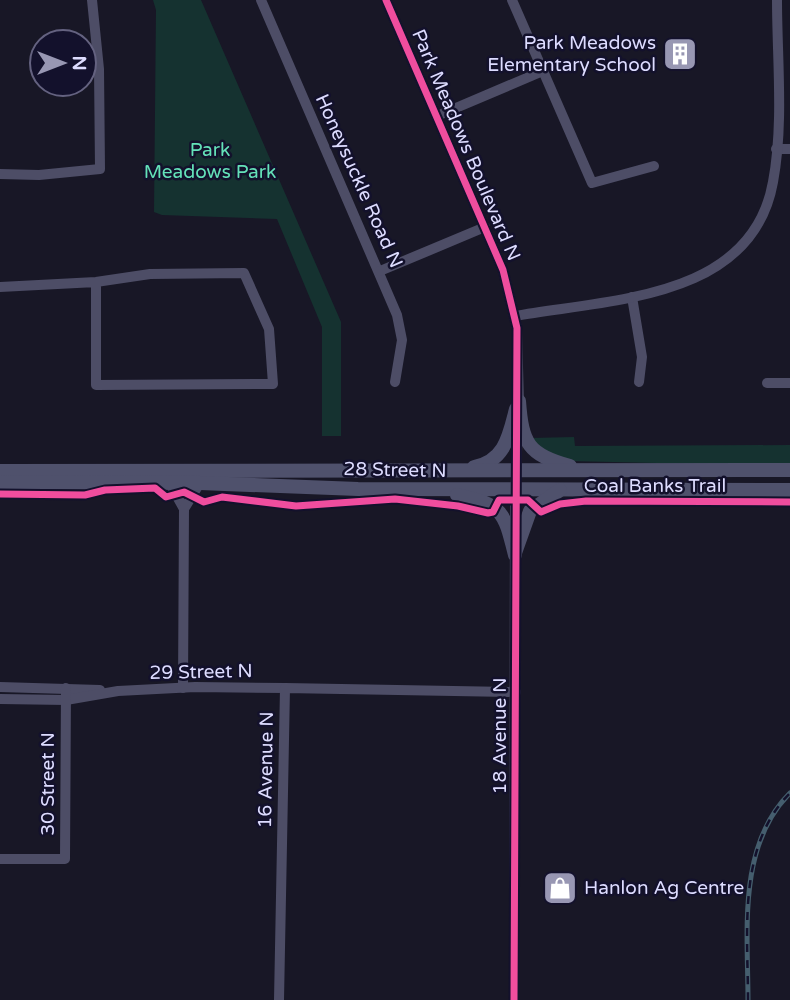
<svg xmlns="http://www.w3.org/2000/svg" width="790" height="1000" font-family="'Varela Round',sans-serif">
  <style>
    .green { fill: #153230 }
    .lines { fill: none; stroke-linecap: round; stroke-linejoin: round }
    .minor { stroke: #4d4d66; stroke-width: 10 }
    .secondary { stroke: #4f516c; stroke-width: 14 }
    .rail-casing { stroke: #455e6e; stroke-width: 5 }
    .rail { stroke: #13112c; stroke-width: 2.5; stroke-dasharray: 8; stroke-linecap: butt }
    .cycleway-casing { stroke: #13112c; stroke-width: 11 }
    .cycleway { stroke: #ef4d9e; stroke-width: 7 }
    .labels { text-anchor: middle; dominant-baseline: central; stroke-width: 5; stroke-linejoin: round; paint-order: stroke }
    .poi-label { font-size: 19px; fill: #dddcff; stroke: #13112c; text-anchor: end }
    .street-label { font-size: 19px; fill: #dddcff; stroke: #13112c }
    .park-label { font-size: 19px; fill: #64e2b9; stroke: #13112c }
  </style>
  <rect width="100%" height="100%" fill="#181726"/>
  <!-- green -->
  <g class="green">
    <path d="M153,0H201L341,322V436H322V327L277,219L162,215L154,212L156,10Z"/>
    <path d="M574,437L575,446L790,445V466L569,461L544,454L531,438Z"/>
  </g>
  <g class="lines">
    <!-- minor -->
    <g class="minor">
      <path d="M261,0L397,315L402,340L395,382"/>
      <path d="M386,0L503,270L517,328L519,405"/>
      <path d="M512,0L592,183L654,166"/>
      <path d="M437,116L543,71"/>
      <path d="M776,149H790"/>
      <path d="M0,174L39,175L100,169L99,69L92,0"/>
      <path d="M380,271L485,227"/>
      <path d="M0,287L96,282L150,274L244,273L269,329L273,384L96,385V282"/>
      <path d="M632,297L642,357L639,382"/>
      <path d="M515,316C610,299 752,300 773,182C784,123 777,59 777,0"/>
      <path d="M767,383H790"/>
      <path d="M169,482L184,509"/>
      <path d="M0,687L100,690"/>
      <path d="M183,688L184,509L200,483"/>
      <path d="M0,699L66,700L118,691L195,687L285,688"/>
      <path d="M0,859H65L66,688"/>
      <path d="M279,1000L285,688L516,692"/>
      <path d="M514,1000L515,500L518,427"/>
    </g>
    <!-- secondary -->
    <g class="secondary">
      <path d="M519,401C522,443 528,455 570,466"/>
      <path d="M474,467C505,461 509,436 516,409"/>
      <path d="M0,471L790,470"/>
      <path d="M0,482L200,483L358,489L790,490"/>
      <path d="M457,495C503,505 504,511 515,555"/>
      <path d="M515,553L530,511L560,490"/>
    </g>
    <!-- rail casing -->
    <g class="rail-casing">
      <path id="rail" d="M748,1000C748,932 737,846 790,793"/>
    </g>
    <!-- rail -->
    <use href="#rail" class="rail"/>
    <!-- cycleway casing -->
    <g class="cycleway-casing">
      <g id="cycleway">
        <path d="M386,0L503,270L517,328L514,1000"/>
        <path d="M0,494L85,495L105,490L155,488L166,497L184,492L204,502L222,497L296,506L395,499L458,506L488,513L493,512L499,500H528L541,512L560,504L586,501L790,502"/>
      </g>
    </g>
    <!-- cycleway -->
    <use href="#cycleway" class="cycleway"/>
  </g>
  <!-- icons -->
  <defs>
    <g id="building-square" transform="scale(1.75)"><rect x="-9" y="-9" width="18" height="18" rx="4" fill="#9897b3" stroke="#13112c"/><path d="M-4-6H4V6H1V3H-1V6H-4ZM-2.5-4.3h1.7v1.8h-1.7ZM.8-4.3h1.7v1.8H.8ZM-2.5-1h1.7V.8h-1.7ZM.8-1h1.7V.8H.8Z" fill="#fff"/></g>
    <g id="shop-square" transform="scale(1.75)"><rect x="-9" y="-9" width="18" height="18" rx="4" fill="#9897b3" stroke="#13112c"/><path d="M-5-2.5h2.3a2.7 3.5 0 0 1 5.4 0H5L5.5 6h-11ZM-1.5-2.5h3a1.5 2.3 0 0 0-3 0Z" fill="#fff"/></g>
  </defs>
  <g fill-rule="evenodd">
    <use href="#building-square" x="680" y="54"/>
    <use href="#shop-square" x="560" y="888"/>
  </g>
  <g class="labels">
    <!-- poi labels -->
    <g class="poi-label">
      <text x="656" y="43">Park Meadows<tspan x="656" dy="22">Elementary School</tspan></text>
      <text x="584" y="888" text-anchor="start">Hanlon Ag Centre</text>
    </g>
    <!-- street labels -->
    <g class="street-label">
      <text transform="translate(466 145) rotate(67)">Park Meadows Boulevard N</text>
      <text transform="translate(359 181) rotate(66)">Honeysuckle Road N</text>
      <text transform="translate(395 470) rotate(1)">28 Street N</text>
      <text x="655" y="486">Coal Banks Trail</text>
      <text transform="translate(201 672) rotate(-1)">29 Street N</text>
      <text transform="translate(500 736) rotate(-90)">18 Avenue N</text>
      <text transform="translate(266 770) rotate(-89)">16 Avenue N</text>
      <text transform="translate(48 784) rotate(-90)">30 Street N</text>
    </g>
    <!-- park labels -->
    <g class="park-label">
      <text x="210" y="150">Park<tspan x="210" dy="22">Meadows Park</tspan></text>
    </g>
  </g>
  <!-- north arrow -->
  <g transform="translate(63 63) rotate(90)"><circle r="33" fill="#13112c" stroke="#646280" stroke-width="2"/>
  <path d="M0-5L12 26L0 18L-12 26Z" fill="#9897b3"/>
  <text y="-10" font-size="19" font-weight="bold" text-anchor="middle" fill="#dddcff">N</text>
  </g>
</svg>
